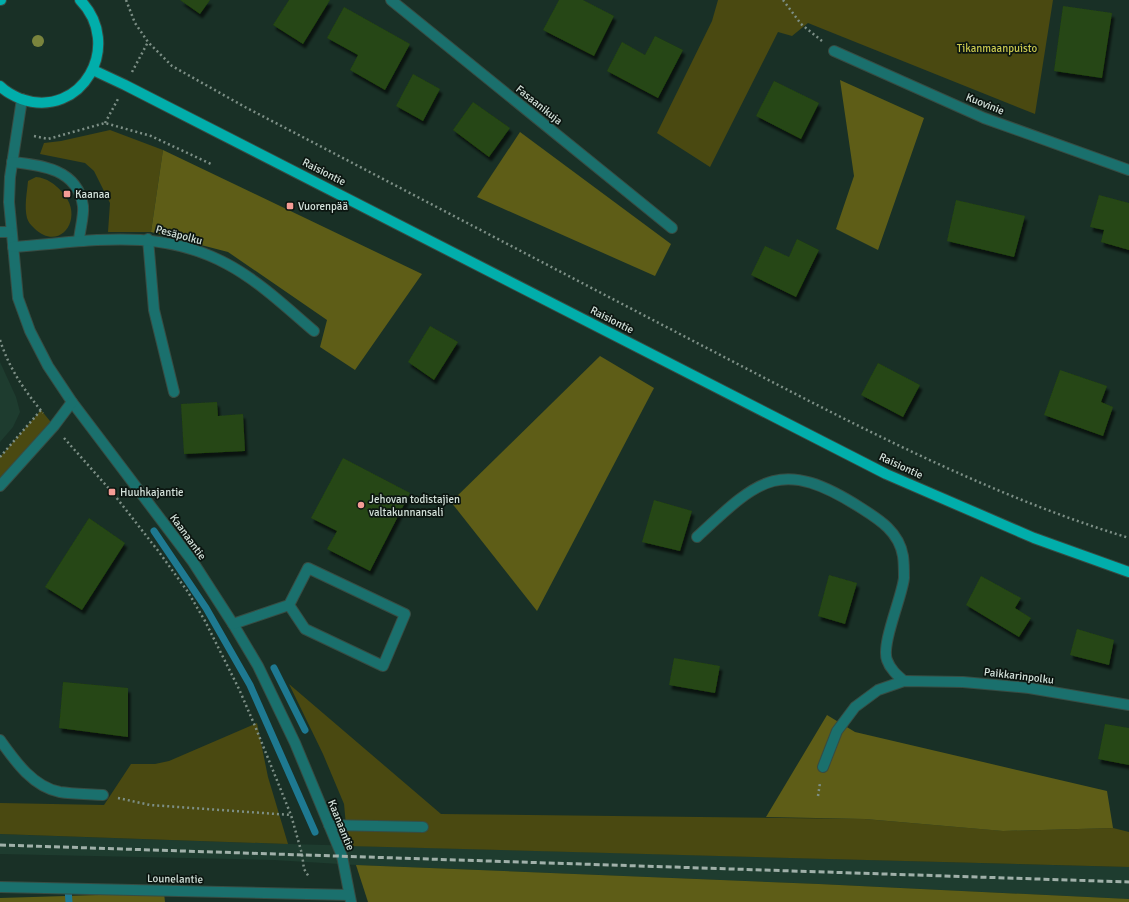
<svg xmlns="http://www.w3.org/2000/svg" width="1129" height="902" font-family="Signika,sans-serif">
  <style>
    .built { fill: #1e3c2f }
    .green { fill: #4a4911 }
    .forest { fill: #5e5d17 }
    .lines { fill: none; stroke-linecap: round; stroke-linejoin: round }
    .stream { stroke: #1e7991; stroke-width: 7 }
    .building { fill: #254712; filter: url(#shadow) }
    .minor-casing { stroke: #374c43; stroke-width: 12 }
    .major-casing { stroke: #374c43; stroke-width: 12 }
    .path { stroke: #7d8f86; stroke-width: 2.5; stroke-dasharray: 2 3; stroke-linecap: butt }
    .minor { stroke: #1a706d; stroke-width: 10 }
    .major { stroke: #01aeab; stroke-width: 10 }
    .rail { stroke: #a0b0a9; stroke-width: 3; stroke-dasharray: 6 3; stroke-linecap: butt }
    .tree { fill: #7a843d }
    .poi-dot { fill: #f59c95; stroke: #0c1611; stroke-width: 1.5 }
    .labels { text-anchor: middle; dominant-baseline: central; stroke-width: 3.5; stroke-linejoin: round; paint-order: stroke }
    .park-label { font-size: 11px; fill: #cac84f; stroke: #0c1611 }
    .street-label { font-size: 11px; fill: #d3e1da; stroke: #0c1611 }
    .poi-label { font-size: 11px; fill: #d3e1da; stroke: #0c1611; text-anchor: start }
  </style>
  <defs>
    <filter id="shadow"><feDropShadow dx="2.5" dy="4.5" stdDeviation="1" flood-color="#0009"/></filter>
  </defs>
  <rect width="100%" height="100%" fill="#193026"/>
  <!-- built -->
  <g class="built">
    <path d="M0,362L16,397L20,412L13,427L0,442Z"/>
    <path d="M0,834L288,844L1129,867V899L819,884L356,865L274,860L0,854Z"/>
  </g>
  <!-- green -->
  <g class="green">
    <path d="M718,0H1053L1035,114L808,23L792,36L778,32L710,167L657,133L712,21Z"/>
    <path d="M110,130L163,150L151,232H108L110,203L94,171L85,163L40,154L44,143L61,141Z"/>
    <path d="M36,177C47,178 55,184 62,192C86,217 60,254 34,228C31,225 28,222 27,218C24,206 27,193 28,181Z"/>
    <path d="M41,410L54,426L0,486V457Z"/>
    <path d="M289,684L441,814L865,819L1004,831L1113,828L1129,832V867L348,846L344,804L323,754Z"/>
    <path d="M257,723L268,777L288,844L0,834V803L104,805L131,764H155L169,761Z"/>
  </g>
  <!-- forest -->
  <g class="forest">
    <path d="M840,80L924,118L878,250L836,229L854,176Z"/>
    <path d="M520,132L671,244L655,276L477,197Z"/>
    <path d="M163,150L422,274L355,370L320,347L327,320L228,252L151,232Z"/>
    <path d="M600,356L654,388L537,611L451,502Z"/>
    <path d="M827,715L855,732L1107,791L1113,828L1003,831L865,819L766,817Z"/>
    <path d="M356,865L819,884L1129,899V902H368Z"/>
    <path d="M164,893L165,902H0V898Z"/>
  </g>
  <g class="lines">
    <!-- stream -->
    <g class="stream">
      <path d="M154,531L206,608L250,685L315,832"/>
      <path d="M274,668L305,730"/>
      <path d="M68,889L69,902"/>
    </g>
  </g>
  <!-- building -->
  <g class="building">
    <path d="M180,0H210L200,14Z"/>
    <path d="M289,0H330L303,44L273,25Z"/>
    <path d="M559,0H583L614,16L594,56L543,30Z"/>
    <path d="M1063,6L1112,13L1102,78L1054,71Z"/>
    <path d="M344,7L410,44L385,90L350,70L358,55L327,38Z"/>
    <path d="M655,36L683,50L658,98L607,71L622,42L645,55Z"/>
    <path d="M413,74L440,89L423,121L396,106Z"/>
    <path d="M774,81L819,103L801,139L756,116Z"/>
    <path d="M473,102L510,128L489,157L453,130Z"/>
    <path d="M1099,195L1129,203V250L1101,242L1104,230L1090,227Z"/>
    <path d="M956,200L1025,216L1014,257L947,241Z"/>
    <path d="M797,239L819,250L796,297L751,275L765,246L789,257Z"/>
    <path d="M430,326L458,342L434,380L408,362Z"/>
    <path d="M878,363L920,385L903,417L861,395Z"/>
    <path d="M1060,370L1107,386L1101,402L1113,407L1103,436L1044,415Z"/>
    <path d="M217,402L218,416L243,414L245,451L184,454L181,404Z"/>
    <path d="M343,458L410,493L370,571L327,549L337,531L311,518Z"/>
    <path d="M654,500L692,511L680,551L642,542Z"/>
    <path d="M89,518L125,543L82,610L45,587Z"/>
    <path d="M829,575L857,583L845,624L818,616Z"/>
    <path d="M981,576L1021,598L1015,608L1031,618L1019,637L966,605Z"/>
    <path d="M1077,629L1114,640L1109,665L1070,655Z"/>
    <path d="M674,658L720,666L715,693L669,685Z"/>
    <path d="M63,682L128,688V737L59,728Z"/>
    <path d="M1105,724L1129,728V765L1098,759Z"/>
  </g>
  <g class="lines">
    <!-- minor casing -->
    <g class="minor-casing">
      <g id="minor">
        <path d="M391,0L672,228"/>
        <path d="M834,51L984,118L1129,170"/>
        <path d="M22,99L10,177L9,202L18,298L30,331L48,366L72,402L193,562L233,624L258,666L295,743L342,856L351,902"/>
        <path d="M12,162C41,165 78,169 83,206C84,216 80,229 79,240"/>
        <path d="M0,232H11"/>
        <path d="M148,239L154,310L174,392"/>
        <path d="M13,247C88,242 157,226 227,264C259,281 287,308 314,331"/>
        <path d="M0,486L54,426L72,402"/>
        <path d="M697,537C760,478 781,457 861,508C880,520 899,532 903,556C904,563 904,571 904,578C902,597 881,644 887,660C890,669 897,675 904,681"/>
        <path d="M233,624L289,605L308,568L405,614L383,666L305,629L289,605"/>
        <path d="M0,740C15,761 33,787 60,792C73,794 89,794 103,795"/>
        <path d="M823,767L837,731L855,707L878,690L904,681L963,682L1029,688L1129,705"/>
        <path d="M329,825L423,827"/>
        <path d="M0,887L349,895"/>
      </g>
    </g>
    <!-- major casing -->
    <g class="major-casing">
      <g id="major">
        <path d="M0,0H1"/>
        <path d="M93,70L125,85L886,474L1034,538L1129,572"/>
        <path d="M0,86C6,92 14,96 21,99C82,120 124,45 80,0"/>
      </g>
    </g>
    <!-- path -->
    <g class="path">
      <path d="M126,0L135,23L148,42L172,66L245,107C397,186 549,266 701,345C840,417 979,492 1129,538"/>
      <path d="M783,0L801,24L822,41"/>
      <path d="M132,72L148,42"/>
      <path d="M105,123L118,99"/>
      <path d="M34,136L48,139L105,123L151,136L211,164"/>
      <path d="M0,340C9,368 24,390 43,413"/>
      <path d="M64,438L112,492L159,552L188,592L205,621L239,689L255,726L291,815L302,854L304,869L309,877"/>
      <path d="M0,457L41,410"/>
      <path d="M818,796L820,783"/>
      <path d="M118,798L150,805L291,815"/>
    </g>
    <!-- minor -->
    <use href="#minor" class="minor"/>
    <!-- major -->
    <use href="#major" class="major"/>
    <!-- rail -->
    <path class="rail" d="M0,845L1129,882"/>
  </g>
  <!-- trees -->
  <circle class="tree" cx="38" cy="41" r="6"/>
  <!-- markers -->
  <g class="poi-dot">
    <rect x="63" y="190" width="8" height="8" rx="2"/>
    <rect x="286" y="202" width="8" height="8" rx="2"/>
    <rect x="108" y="488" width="8" height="8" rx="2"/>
    <circle cx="361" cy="505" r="4"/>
  </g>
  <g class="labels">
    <!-- park labels -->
    <g class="park-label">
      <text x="997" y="48">Tikanmaanpuisto</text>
    </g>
    <!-- street labels -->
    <g class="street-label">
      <text transform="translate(985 104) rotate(22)">Kuovinie</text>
      <text transform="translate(539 105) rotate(39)">Fasaanikuja</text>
      <text transform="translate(324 172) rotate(27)">Raisiontie</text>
      <text transform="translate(179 235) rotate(15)">Pesäpolku</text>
      <text transform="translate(612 320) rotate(27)">Raisiontie</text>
      <text transform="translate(901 466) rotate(25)">Raisiontie</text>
      <text transform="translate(188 537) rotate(54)">Kaanaantie</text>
      <text transform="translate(1019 676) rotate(7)">Paikkarinpolku</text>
      <text transform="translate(341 825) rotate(68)">Kaanaantie</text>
      <text transform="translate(175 879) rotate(1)">Lounelantie</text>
    </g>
    <!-- poi labels -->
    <g class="poi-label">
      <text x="75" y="194">Kaanaa</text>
      <text x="298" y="206">Vuorenpää</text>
      <text x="120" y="492">Huuhkajantie</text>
      <text x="369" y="499">Jehovan todistajien<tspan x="369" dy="13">valtakunnansali</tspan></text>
    </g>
  </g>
</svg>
